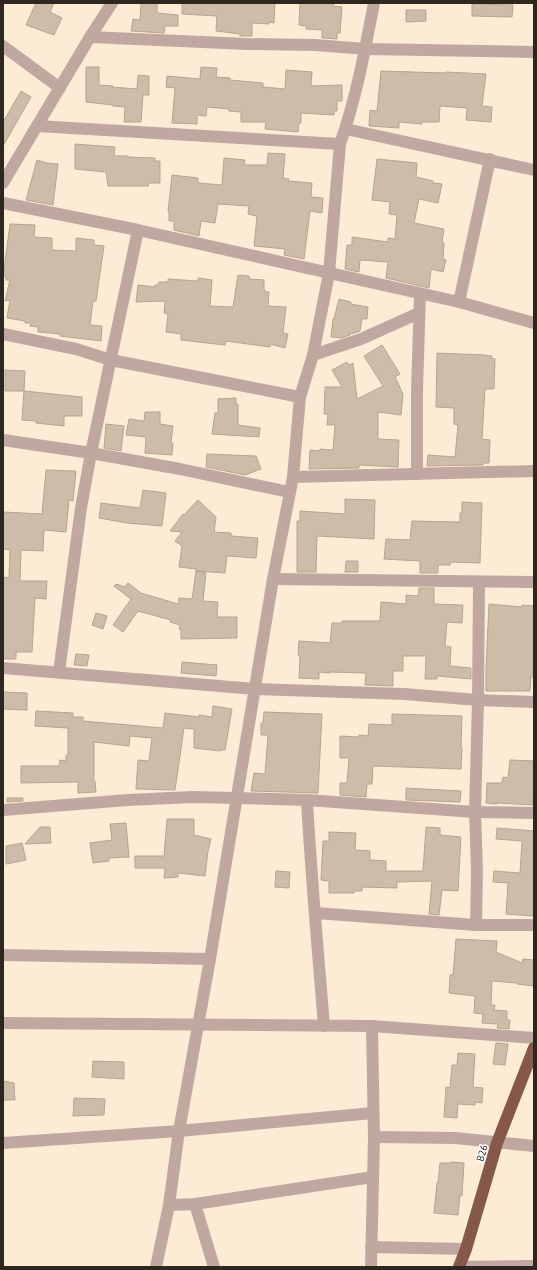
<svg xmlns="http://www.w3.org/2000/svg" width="537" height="1270" font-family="'PT Sans',sans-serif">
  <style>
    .building { fill: #cdbda8; stroke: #b5a590 }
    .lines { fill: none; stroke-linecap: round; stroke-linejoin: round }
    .minor { stroke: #c0a8a1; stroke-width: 12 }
    .highway { stroke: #86584a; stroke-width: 12 }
    .labels { text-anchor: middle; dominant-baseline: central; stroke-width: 3; stroke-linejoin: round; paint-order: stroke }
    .street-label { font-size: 10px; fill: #2d271f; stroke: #fff }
  </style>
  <rect width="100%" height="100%" fill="#fcecd5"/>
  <!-- building -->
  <g class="building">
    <path d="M36,3H54L50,12L62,18L54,35L26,25Z"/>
    <path d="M141,3H157V13L178,15V26H165L164,33L131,31L133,19L140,20Z"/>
    <path d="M182,3H275L274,23L269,22V24L252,23V36H240V34L216,31L217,16L182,14Z"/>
    <path d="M300,3H334L333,6L342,7L340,33H337V39L322,38V30L306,29V26L299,25Z"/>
    <path d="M472,4L513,5L512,17L472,16Z"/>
    <path d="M406,10H426V21L406,22Z"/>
    <path d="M86,67H99V85L113,86L112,87L137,89L138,75L149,76V95H143L141,122H124L125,107L113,106V105L86,102Z"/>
    <path d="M201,67L217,68L216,77L230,78V80L263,83V87L285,89L286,70L312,72L311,86L342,85V101H337V111H334V115L301,113V123H299L298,132L265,129L266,122H241V112L229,111V109L207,107L206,116L197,115V124L172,123L175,88L166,87L167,76L200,79Z"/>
    <path d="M381,71L446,73V72L486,74L482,106L492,107L491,122L466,120L467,108L440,106L439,122H422V124L399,122V128L369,126L370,110L377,111Z"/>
    <path d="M21,91L31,97L3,146V122Z"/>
    <path d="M75,144L115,147L114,156H128V157L155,158V161H160V183H149L148,186H108L106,172L75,169Z"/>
    <path d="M268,153L285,154L283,178L289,179L288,181L312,183L311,197L323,198L322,213L310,211L304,259L284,255L285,249L254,246L257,216L248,214L249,206L218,204L215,223L201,221L199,236L174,230V221H169V212H168L172,175L198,178V183L222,185L224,158L245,160L244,165H267Z"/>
    <path d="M377,159L417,163L416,177L433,181V183L442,184L438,203L419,199L414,223L444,229L442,242L444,243L443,259L446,260L443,272L431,269L429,288L386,278L388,262L360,260L359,272L345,269L347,245H352V237L388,242V238L395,239L397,215L389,214L390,202L372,200Z"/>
    <path d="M37,160L47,163L58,164L53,205L26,200Z"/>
    <path d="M10,224L35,225L34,237L52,238V250L76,251V238L94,240V245L104,246L96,301H93L90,325L102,326L101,341L60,336V334L38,332V327L30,326L31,323H25V321L7,318L10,300L5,301L10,280H6V277H3Z"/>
    <path d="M238,275L249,276V279L264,280V289L265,290V292H269L268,306L286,307L283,333L288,334L285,348L270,344V347L226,341L225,345L181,340V334L166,332L168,314L164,313L165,301L136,302L138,285L155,287V285H158L159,282H168V279L198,281V278L212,280L210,306L233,307Z"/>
    <path d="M339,299L351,302V304L368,307L367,319H362L360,331L351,334L350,333V335L341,338L331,337L333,319H334Z"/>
    <path d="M382,345L400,374L395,377L403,394L401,415L378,412V439L399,440L398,467L359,465V468L309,469L310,450L320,451V449L333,450L335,425H327L328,414H324L325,387H342L332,370L347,362L349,365L353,363L357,399L383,386L364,356Z"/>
    <path d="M437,353L484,355L492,356L491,358L495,359L494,389H485L482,439L490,440L489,463H483V465L427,466L428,455L455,457L458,425L454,424V408L436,407Z"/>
    <path d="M5,370L25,371L24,391H5Z"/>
    <path d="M24,391L82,397V416H64V426L36,423V421L22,420Z"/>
    <path d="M236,398V404H238V425L260,428L259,437L212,434L215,413H218V399Z"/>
    <path d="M145,412H160V424L173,426L171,443H173L172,455L145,453L146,437L126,435L129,419L144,421Z"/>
    <path d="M106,424L124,426L121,451L104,448Z"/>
    <path d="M207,454L256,456L261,469L245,475L206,467Z"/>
    <path d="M46,470L76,471L73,501L69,500L66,532L44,530L43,551L21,550L20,581H47L46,599L35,598L32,652H16V659H3V577L9,578L10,550L3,549V512L42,514Z"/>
    <path d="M143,490L166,493L162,526L127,523L99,518L101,503L140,508Z"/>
    <path d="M345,499L375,500L374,539L317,536L316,572H297V521H300V511L345,514Z"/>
    <path d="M198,500L216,517L214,532L231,533V536L258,538L256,558L227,556L225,573L196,571V569L179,567L182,546L175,541L182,532L170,531L183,514L184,515Z"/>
    <path d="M462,502L482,503L480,563L451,562L450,565H438V573H420V561L384,559L386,539L410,540L412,521L460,522V513H462Z"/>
    <path d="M346,561H358V572H345Z"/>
    <path d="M196,571L206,573L203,601L218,602L217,617H237V638L181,639V629H179L180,625L170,622L171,620L138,611L123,632L113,625L131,599L114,586L116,584L125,587L128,583L141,593L178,604L179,598L192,599Z"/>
    <path d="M419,588H434V604L463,605L462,623L447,622L445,646L451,647L450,666L471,668V679L437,676V679H425L426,656H403V671H393V686L365,685L366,673L330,672V673L319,672V679L299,678L300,657L298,655L299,641L330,643L332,623H342V621H380L381,602L406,604V595L418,596Z"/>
    <path d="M489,604L522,607V605L534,606V677H531L530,691H486V669Z"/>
    <path d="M96,613L107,616L103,629L92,625Z"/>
    <path d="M76,654L89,655L87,666L74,665Z"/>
    <path d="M182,662L217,665L216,676L181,673Z"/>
    <path d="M3,692L27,693V710L3,709Z"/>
    <path d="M213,706L232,709L225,750H220V751L194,748V729L184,728L175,790L136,789L138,760L149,761L152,738L130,736L129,746L94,742V781H95L96,792L78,793V782L21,783V766H59L60,760L66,761V755H68V728L35,726L36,711L73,713V717H83V721L163,728L165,713L199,717V715L212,717Z"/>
    <path d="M264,712L322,714L318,793L251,791L254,773L265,774L268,735H261V723H263Z"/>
    <path d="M392,714L462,716L461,748H462L461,769L373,766L372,784H367L366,797L340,795V783H347L349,758H340V736L359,737V735L368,736L369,724L392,725Z"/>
    <path d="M510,760L534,761L533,805L497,803V804L486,803L487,783H502L503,777L508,778Z"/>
    <path d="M406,788L461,791L460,802L406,800Z"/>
    <path d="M7,798H23V801L7,802Z"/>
    <path d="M167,819H194V835L211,839L208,851L205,876L178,873V877L164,878L165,868H135V856H164Z"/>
    <path d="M126,823L129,857L109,858V861L93,863L90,843L112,840L110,824Z"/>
    <path d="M40,827H50L51,843L25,844Z"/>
    <path d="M426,827L440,828V835L461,837L458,891L442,890L439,915L429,914L432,881L397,882V888L362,887V891H354V893H329V881L321,880L323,841H329V832L356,833L355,850L370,851V860L386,861V871H423Z"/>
    <path d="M497,828L534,831V916L506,914L508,883L493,882L494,871L520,873L522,841L496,839Z"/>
    <path d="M22,843L26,860L6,864V846Z"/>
    <path d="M276,871L290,872L289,888L275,887Z"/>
    <path d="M456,939L497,941L496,952L522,963L523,959L534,960V986L517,984V983L492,981L491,1005H495L494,1010L507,1011V1020H510L509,1029L497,1028L498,1024L482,1023L483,1014L474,1013L475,996L449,993L450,975H453Z"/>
    <path d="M496,1043L508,1044L505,1065L493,1064Z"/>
    <path d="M458,1053L475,1054L473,1087L483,1088L482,1103L475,1102V1105L458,1104L457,1118L444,1117L446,1087L450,1088L452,1065H457Z"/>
    <path d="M93,1061L124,1062V1079L92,1077Z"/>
    <path d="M3,1081L14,1083L15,1100H3Z"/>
    <path d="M74,1098L105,1099L104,1115L73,1116Z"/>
    <path d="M451,1162L464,1163L462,1196L460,1195L458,1215L434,1213L437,1183H438L440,1163H451Z"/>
  </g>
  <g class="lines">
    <!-- minor -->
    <g class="minor">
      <path d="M90,37L247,44L315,45L366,49L534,52"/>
      <path d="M3,46L60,88"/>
      <path d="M37,126L340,144"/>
      <path d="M346,129L534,170"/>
      <path d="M3,183L90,37L112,3"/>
      <path d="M3,203L138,230L459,302L534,323"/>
      <path d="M459,302L490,159"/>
      <path d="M3,334L76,349L111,360L300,397"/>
      <path d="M313,355L361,339L419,313"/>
      <path d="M3,440L91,453L180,469L289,492"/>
      <path d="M417,474V391L420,294"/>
      <path d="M293,477L534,471"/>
      <path d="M273,579L534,582"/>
      <path d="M3,668L255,689L404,694L478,700L534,702"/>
      <path d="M59,672L81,508L91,453L138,230"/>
      <path d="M307,800C311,876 318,951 324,1026"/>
      <path d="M3,810L128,800L192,797L236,798L307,800L475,812L534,813"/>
      <path d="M316,913L476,925H534"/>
      <path d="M476,925L477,871L475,812L478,700L479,582"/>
      <path d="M3,955L210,959"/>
      <path d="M3,1023L372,1026L534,1038"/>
      <path d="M374,1137L455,1138L534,1146"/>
      <path d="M3,1143L179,1131L373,1113"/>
      <path d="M195,1204L214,1267"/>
      <path d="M169,1205L195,1204L373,1177"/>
      <path d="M371,1247L466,1249"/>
      <path d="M156,1267L169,1205L179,1131L210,959L273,579L293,477L300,397L313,355L329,273L340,144C356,99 365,50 374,3"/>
      <path d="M371,1267L374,1137L372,1026"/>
      <path d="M459,1267L534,1266"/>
    </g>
    <!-- highway -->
    <path class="highway" d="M459,1267L466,1249L497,1143L534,1048"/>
  </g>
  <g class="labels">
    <!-- street labels -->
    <g class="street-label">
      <text transform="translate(482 1153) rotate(-74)">B26</text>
    </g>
  </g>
  <!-- border -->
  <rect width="537" height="1270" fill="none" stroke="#2d271f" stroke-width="8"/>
</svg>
